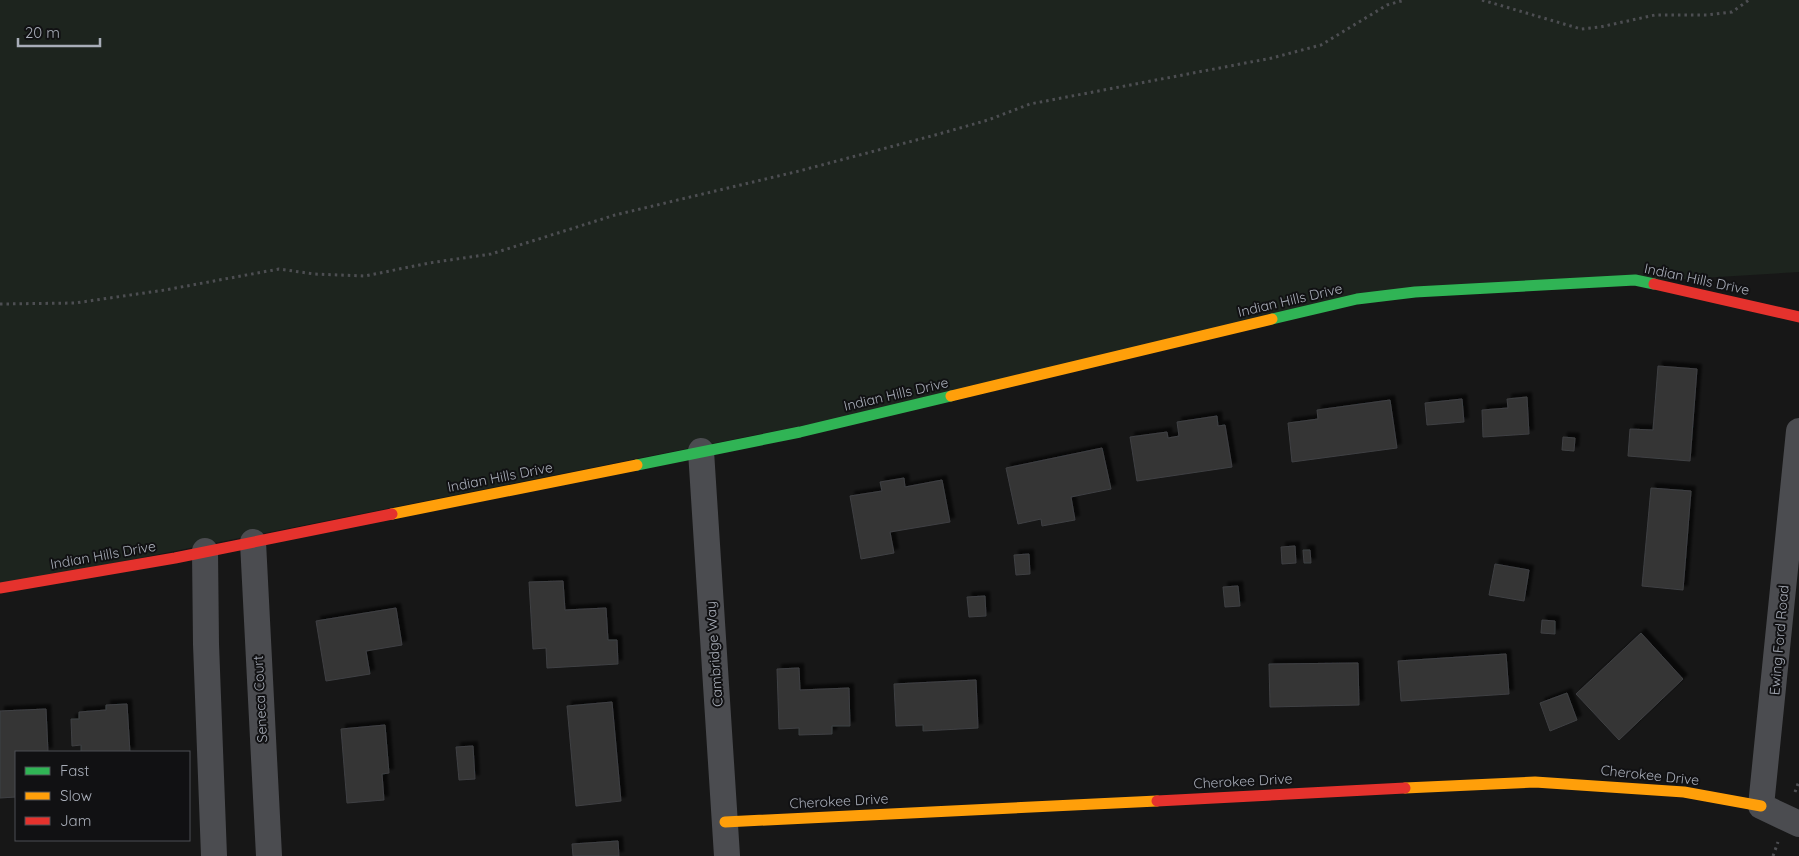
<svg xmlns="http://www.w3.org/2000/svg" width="1799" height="856" font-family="Quicksand,sans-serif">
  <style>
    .green { fill: #1d241e }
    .building { fill: #353536; stroke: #3f4043; filter: url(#shadow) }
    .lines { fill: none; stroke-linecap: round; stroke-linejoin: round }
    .path { stroke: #4d4e52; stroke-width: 3; stroke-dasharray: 2.5 4; stroke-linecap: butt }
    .street { stroke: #4b4c50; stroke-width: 26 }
    .fast { stroke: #30b455; stroke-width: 11 }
    .slow { stroke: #ff9f0a; stroke-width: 11 }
    .jam { stroke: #e5322d; stroke-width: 11 }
    .labels { text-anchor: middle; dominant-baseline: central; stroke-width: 4; stroke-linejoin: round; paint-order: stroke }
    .street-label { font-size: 14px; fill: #a8adb8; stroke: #111113 }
  </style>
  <defs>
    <filter id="shadow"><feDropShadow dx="4.5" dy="-4.5" stdDeviation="1" flood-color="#0009"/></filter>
  </defs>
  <rect width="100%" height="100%" fill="#171717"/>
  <!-- green -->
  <path class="green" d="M0,0H1799V272L1357,299L956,395L0,586Z"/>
  <!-- building -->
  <g class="building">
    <path d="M1658,366L1697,369L1690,461L1628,456L1630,429L1653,430Z"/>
    <path d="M1527,397L1529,434L1483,437L1482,410L1508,408L1507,399Z"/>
    <path d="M1462,399L1464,422L1427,425L1425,403Z"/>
    <path d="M1390,400L1397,448L1292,462L1288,423L1318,419L1317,410Z"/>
    <path d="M1217,416L1218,426L1225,425L1232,467L1137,481L1130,437L1167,432L1168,438L1179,436L1177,422Z"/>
    <path d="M1563,437L1575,438L1574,451L1562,450Z"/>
    <path d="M1102,448L1111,489L1071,497L1075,520L1042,526L1041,519L1018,524L1006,468Z"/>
    <path d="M904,478L905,487L942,480L950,522L890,532L894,553L861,559L850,496L882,491L880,482Z"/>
    <path d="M1651,488L1691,491L1683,590L1642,586Z"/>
    <path d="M1295,546L1296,563L1282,564L1281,547Z"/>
    <path d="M1303,550H1310L1311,563H1304Z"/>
    <path d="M1029,554L1030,574L1016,575L1014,555Z"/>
    <path d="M1495,564L1529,570L1524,601L1489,595Z"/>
    <path d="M563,581L565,610L606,608L608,640H617L618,664L547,668L546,648L533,649L529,582Z"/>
    <path d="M1238,586L1240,606L1225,607L1223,587Z"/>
    <path d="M985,596L986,616L969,617L967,597Z"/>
    <path d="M396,608L402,645L366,651L370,674L326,681L316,621Z"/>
    <path d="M1542,620L1555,621V634L1541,633Z"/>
    <path d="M1641,633L1683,679L1619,740L1576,694Z"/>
    <path d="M1506,654L1509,694L1401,701L1398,661Z"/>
    <path d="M1358,663L1359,705L1270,707L1269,664Z"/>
    <path d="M799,668L800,690L849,688L850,726H832V734L799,735V728L779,729L777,669Z"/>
    <path d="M976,680L978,728L923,731V725L896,726L894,684Z"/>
    <path d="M1567,693L1577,720L1550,731L1540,703Z"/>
    <path d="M612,702L621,801L576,806L567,706Z"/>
    <path d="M127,704L130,752H81V745L72,746L71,719H79V712L106,710V705Z"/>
    <path d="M46,709L48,752H16V797L0,798V711Z"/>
    <path d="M385,725L389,773L382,774L384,800L347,803L341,729Z"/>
    <path d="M473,746L475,779L459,780L456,747Z"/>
    <path d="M618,841L619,856H573L572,844Z"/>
  </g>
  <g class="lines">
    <!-- path -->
    <g class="path">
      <path d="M1482,0L1581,29L1600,27L1655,15H1707L1732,12L1749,0"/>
      <path d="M0,304L75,303L165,290L279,269L314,274L365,276L429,263L491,254L615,215L799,171L939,134L988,120L1030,104L1272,58L1321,45L1387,5L1405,0"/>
      <path d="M1795,792L1799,781"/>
      <path d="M1773,856L1778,842"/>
    </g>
    <!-- street -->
    <g class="street">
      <path d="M1799,431L1761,806L1799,824"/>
      <path d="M701,451L727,856"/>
      <path d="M253,542L269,856"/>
      <path d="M205,551L206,644L214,856"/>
    </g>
    <!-- fast -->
    <g class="fast">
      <path d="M1272,319L1357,299L1415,292L1635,280L1654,284"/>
      <path d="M637,465L800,432L951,396"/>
    </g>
    <!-- slow -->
    <g class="slow">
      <path d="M951,396L1272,319"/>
      <path d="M392,514L637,465"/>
      <path d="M1405,788L1535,782L1684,792L1761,806"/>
      <path d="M725,822L1157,801"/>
    </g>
    <!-- jam -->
    <g class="jam">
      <path d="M1654,284L1799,317"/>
      <path d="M0,588L175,558L392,514"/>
      <path d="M1157,801L1405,788"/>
    </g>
  </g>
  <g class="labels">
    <!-- street labels -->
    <g class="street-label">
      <text transform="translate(1697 279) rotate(12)">Indian Hills Drive</text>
      <text transform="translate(1290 300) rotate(-13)">Indian Hills Drive</text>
      <text transform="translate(896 394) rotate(-13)">Indian Hills Drive</text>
      <text transform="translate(500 477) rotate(-11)">Indian Hills Drive</text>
      <text transform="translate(103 555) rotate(-10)">Indian Hills Drive</text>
      <text transform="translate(1779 640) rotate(-85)">Ewing Ford Road</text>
      <text transform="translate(714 654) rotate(-94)">Cambridge Way</text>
      <text transform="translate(260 699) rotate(-93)">Seneca Court</text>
      <text transform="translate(1650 775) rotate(6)">Cherokee Drive</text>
      <text transform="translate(1243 781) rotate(-3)">Cherokee Drive</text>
      <text transform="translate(839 801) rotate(-3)">Cherokee Drive</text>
    </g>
  </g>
  <!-- legend -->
  <rect x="15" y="751" width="175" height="90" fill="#111113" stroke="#4d4f55"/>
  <rect x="25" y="767" width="25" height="8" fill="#30b455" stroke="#4d4f55"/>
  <text x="60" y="776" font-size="15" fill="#a8adb8">Fast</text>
  <rect x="25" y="792" width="25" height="8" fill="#ff9f0a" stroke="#4d4f55"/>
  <text x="60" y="801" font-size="15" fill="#a8adb8">Slow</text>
  <rect x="25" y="817" width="25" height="8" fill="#e5322d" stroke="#4d4f55"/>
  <text x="60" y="826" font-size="15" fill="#a8adb8">Jam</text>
  <!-- scale -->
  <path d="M18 38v8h82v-8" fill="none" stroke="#a8adb8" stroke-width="2.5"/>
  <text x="25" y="38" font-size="15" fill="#a8adb8" stroke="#111113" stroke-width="4" paint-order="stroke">20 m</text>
</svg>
